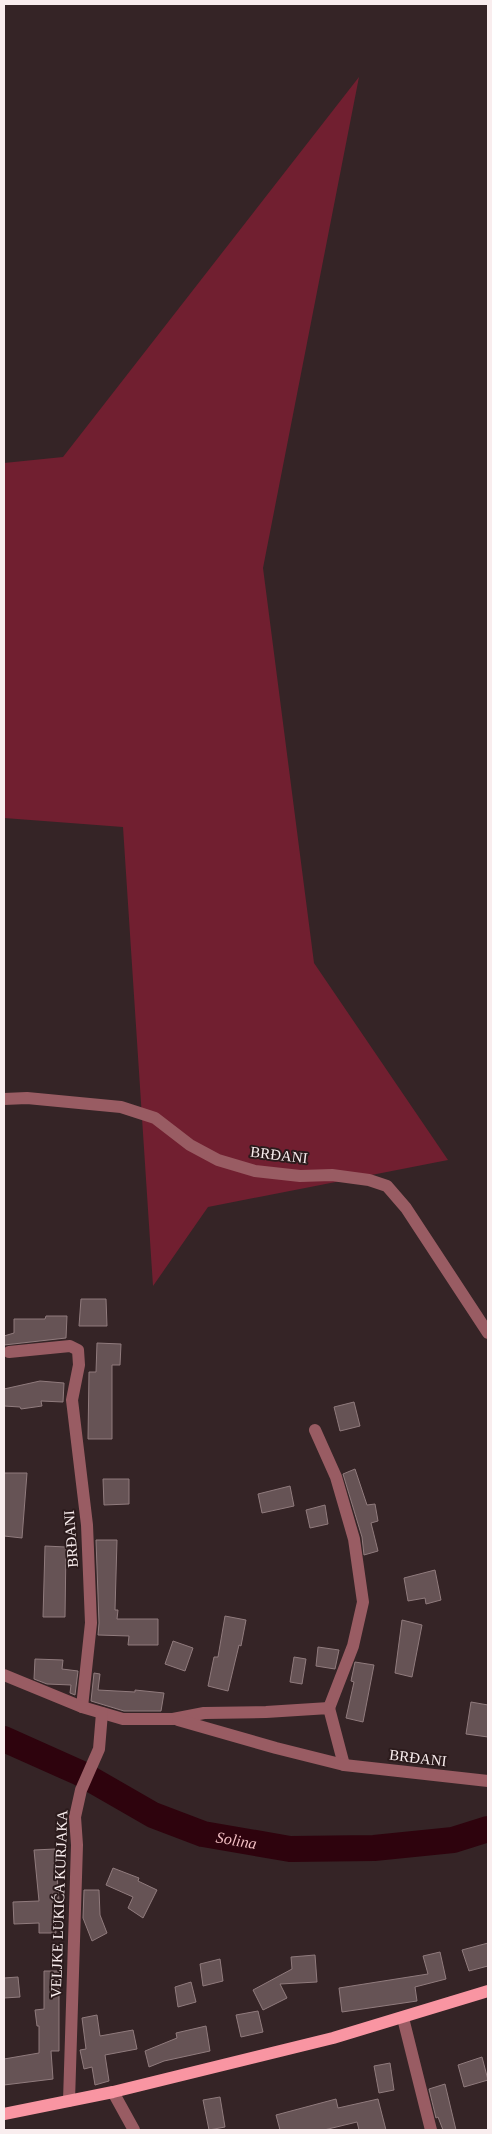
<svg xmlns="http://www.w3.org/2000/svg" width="492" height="2134" font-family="Georgia,serif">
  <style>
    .green { fill: #711f30 }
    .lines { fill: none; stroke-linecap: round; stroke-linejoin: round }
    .river { stroke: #2e030d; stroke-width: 26 }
    .building { fill: #665355; stroke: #907b7d }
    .minor { stroke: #995c63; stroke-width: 12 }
    .major { stroke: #f995a2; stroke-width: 12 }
    .labels { text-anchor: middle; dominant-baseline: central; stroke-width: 4; stroke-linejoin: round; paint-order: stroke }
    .street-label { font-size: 15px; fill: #f9edee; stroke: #2b1b1c }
    .water-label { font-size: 16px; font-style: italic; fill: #f2bfc3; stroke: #2b1b1c }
  </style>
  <rect width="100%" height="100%" fill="#352426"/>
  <!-- green -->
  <path class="green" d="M359,77L263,568L314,963L448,1160L208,1207L153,1286L123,827L4,818V463L63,457Z"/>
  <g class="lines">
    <!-- river -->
    <path class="river" id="s1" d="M4,1739L80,1773L153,1815L203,1834L290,1849L374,1848L453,1840L488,1829"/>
  </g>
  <!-- building -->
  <g class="building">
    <path d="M81,1299H106L107,1326H79Z"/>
    <path d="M46,1316H67L66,1338L4,1345V1336L14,1333V1319H45Z"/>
    <path d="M97,1343L121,1344L120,1365H112V1439H88L89,1372H96Z"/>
    <path d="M40,1381L64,1383L63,1402L41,1401L42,1406L21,1409L20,1407L4,1406V1389Z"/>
    <path d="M354,1402L360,1426L340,1431L334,1407Z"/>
    <path d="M355,1469L367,1505L375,1504L378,1521L371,1523L378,1551L364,1555L362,1537L343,1474Z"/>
    <path d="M4,1473H27L22,1538L4,1536Z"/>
    <path d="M103,1479H129V1504L104,1505Z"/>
    <path d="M290,1486L294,1506L262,1513L258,1494Z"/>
    <path d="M325,1505L328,1524L310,1528L306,1510Z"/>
    <path d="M96,1540H117L115,1610H118L117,1619H158V1645H128L129,1636L98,1635L99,1623Z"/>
    <path d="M45,1546L66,1547L65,1617H43Z"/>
    <path d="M435,1570L441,1600L426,1604L425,1598L408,1601L404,1578Z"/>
    <path d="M225,1616L246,1620L241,1646L239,1645L228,1691L208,1686L214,1657H218Z"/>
    <path d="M402,1620L422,1625L412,1677L395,1673Z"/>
    <path d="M173,1641L193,1648L185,1671L165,1664Z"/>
    <path d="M318,1647L339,1650L335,1669L316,1666Z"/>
    <path d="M294,1657L306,1659L302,1684L290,1682Z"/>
    <path d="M35,1659L63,1660L62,1669L78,1671L75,1695L70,1693L71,1685L47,1684L34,1679Z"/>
    <path d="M355,1662L374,1665L363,1722L346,1718L354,1682L351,1681Z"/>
    <path d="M94,1673L100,1674L98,1690L135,1692V1690L164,1693L161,1711H124L91,1701Z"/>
    <path d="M471,1702L488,1705V1737L466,1734Z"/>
    <path d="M55,1849L59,1901L54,1902L56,1933H39V1923L14,1924L13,1902L39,1901L34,1850Z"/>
    <path d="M113,1868L139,1878L138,1881L157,1890L143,1918L128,1908L133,1897L106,1885Z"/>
    <path d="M84,1890H99L100,1915L107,1933L92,1941L83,1918Z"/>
    <path d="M488,1943V1966L469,1971L462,1950Z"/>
    <path d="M440,1952L446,1979L415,1987L417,2001L342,2012L339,1988L428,1974L423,1956Z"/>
    <path d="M315,1955L317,1982L280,1984L287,1998L263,2010L253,1990L292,1969L291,1957Z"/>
    <path d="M220,1959L223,1981L203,1986L200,1964Z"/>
    <path d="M44,1971H59V2051H51L53,2079L4,2085V2059L39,2053V2026H37L35,2010L44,2009Z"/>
    <path d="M18,1977L20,1997L4,1998V1978Z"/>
    <path d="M191,1982L196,2002L178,2007L175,1987Z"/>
    <path d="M258,2011L263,2032L241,2037L236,2015Z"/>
    <path d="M97,2015L100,2036L133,2030L137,2049L105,2055L109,2081L95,2085L92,2067L84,2069L80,2050L86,2049L82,2018Z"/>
    <path d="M206,2026L210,2051L164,2061L149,2067L145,2051L177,2038L176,2033Z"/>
    <path d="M482,2057L488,2080L464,2087L458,2065Z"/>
    <path d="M390,2063L394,2090L379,2093L374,2066Z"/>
    <path d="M445,2084L456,2130H443L438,2117L436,2118L429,2089Z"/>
    <path d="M220,2097L225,2127L209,2130L203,2100Z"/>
    <path d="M336,2099L338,2108L378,2099L386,2130H359L357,2122L324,2130H280L276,2115Z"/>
  </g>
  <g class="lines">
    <!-- minor -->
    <g class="minor">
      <path d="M4,1099L27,1098L121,1107L155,1118L190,1145L218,1160L255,1171L300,1176L332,1175L369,1180L387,1186L406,1208L488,1333"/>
      <path d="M9,1352L70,1346L78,1350L79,1365L72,1400L87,1525L91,1623L82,1707"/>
      <path d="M315,1430L336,1477L354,1539L363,1602L353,1646L329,1708"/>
      <path d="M4,1675L82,1707L123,1719H173L204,1713L266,1712L329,1708L344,1765"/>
      <path d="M178,1720L276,1748L344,1765L488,1781"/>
      <path d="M403,2018L431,2130"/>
      <path d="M113,2092L134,2130"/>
      <path d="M69,2101L77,1845L75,1817L81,1790L99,1749L102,1713"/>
    </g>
    <!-- major -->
    <path class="major" d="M4,2114L113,2092L333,2038L488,1991"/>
  </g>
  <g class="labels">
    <!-- street labels -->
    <g class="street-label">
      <text transform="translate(279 1155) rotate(7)">BRĐANI</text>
      <text transform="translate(71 1539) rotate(-94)">BRĐANI</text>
      <text transform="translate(418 1758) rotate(7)">BRĐANI</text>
      <text transform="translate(59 1904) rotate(-88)">VELJKE LUKIĆA KURJAKA</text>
    </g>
    <!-- water labels -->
    <g class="water-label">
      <text stroke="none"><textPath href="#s1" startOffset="255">Solina</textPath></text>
    </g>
  </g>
  <!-- border -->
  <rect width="492" height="2134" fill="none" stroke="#f9edee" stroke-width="10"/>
</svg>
